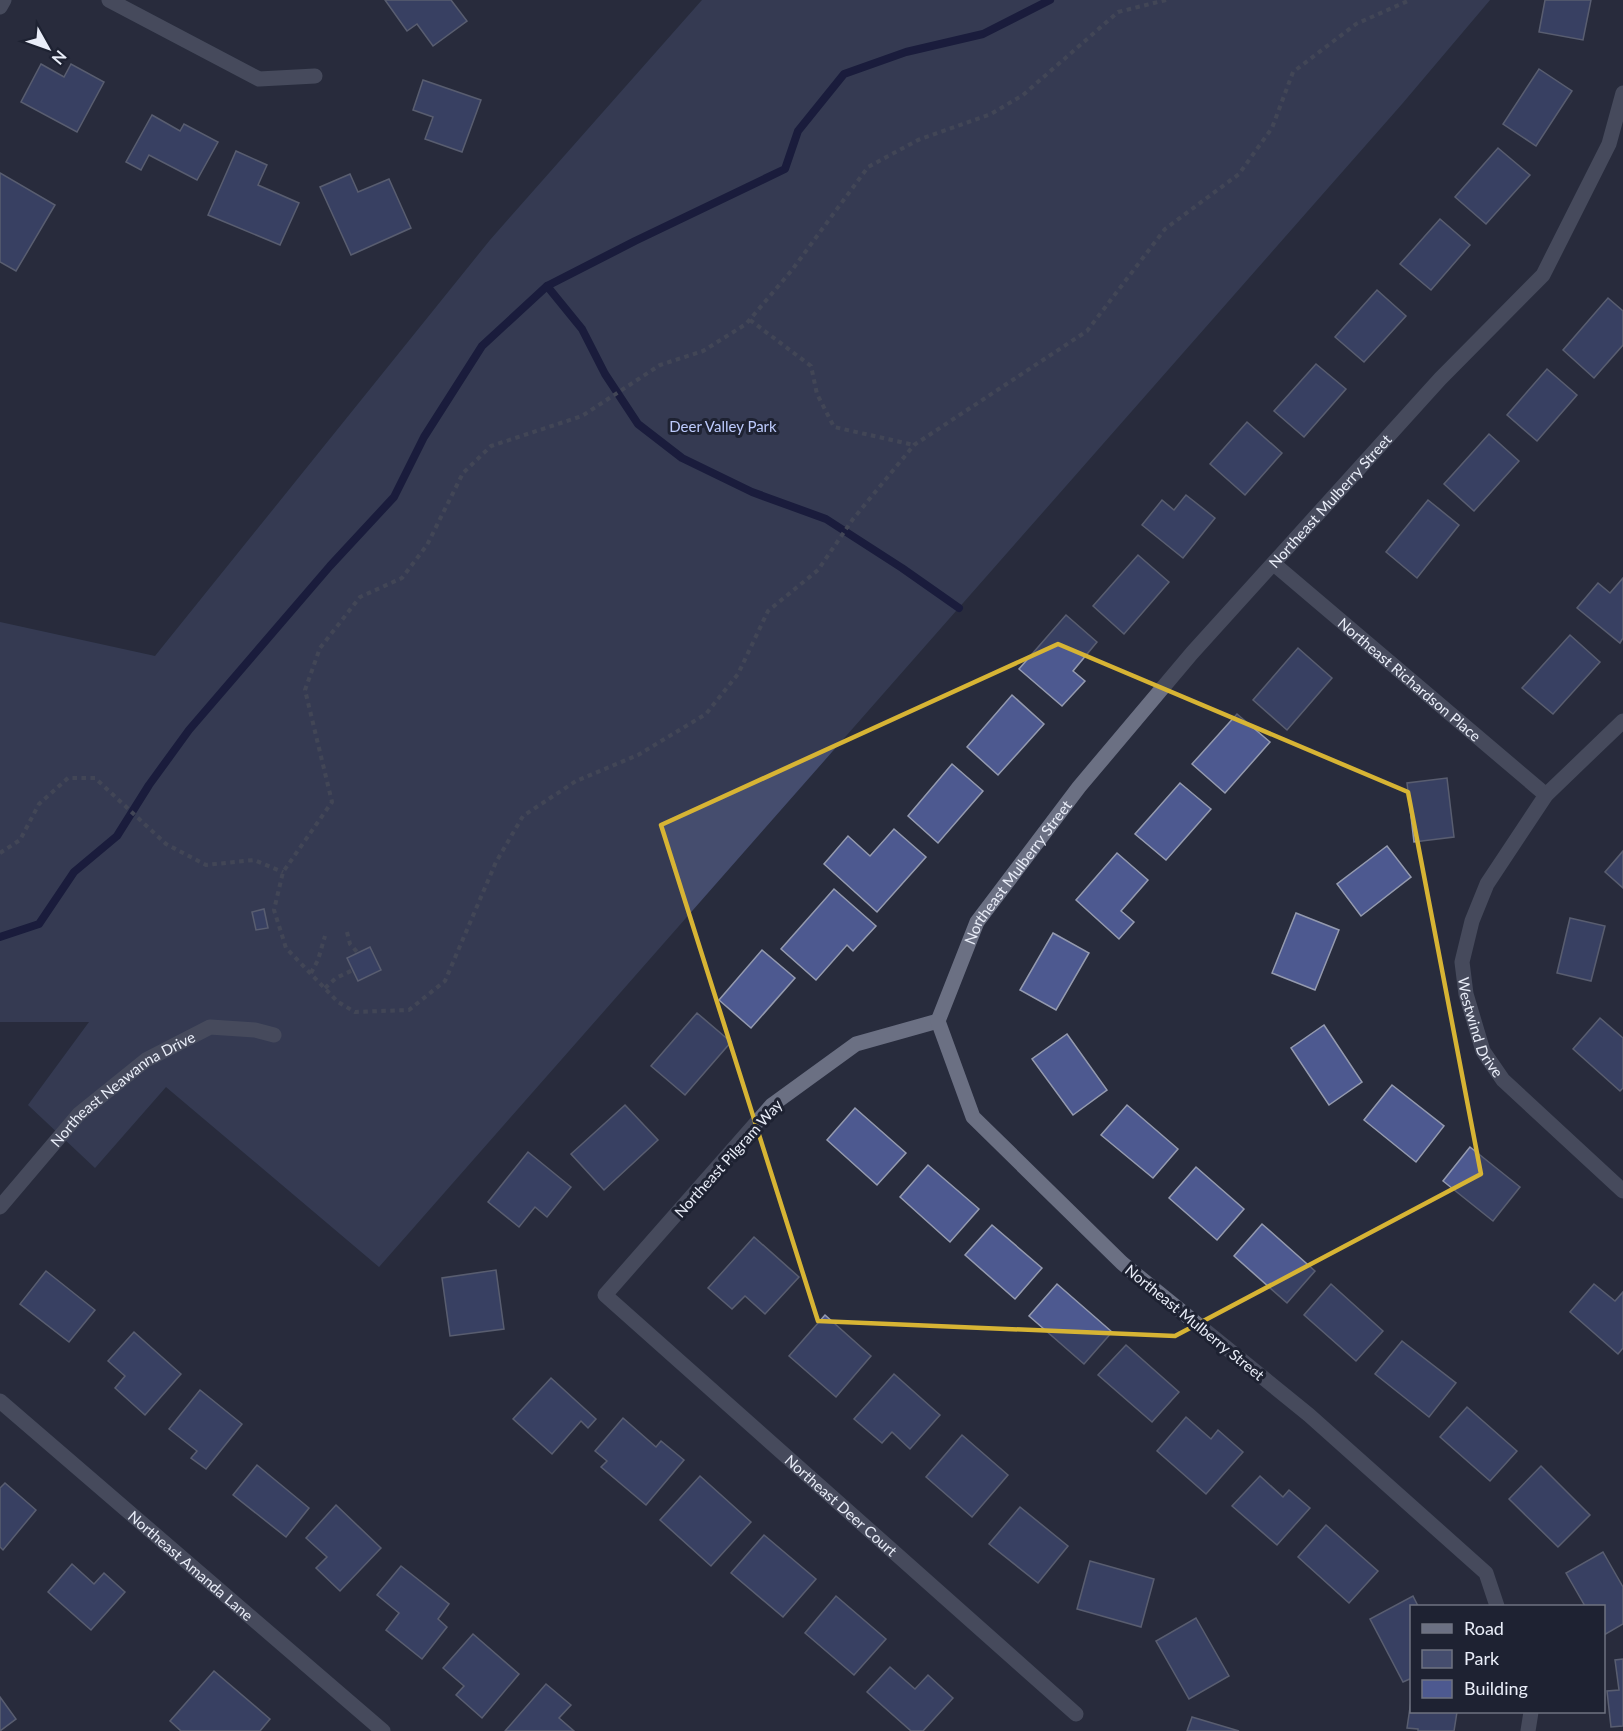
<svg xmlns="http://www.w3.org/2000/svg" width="1623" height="1731" font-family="Lato,sans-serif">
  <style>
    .green { fill: #454d6e }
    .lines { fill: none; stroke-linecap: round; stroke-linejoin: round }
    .stream { stroke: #0a0b3c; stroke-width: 8 }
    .building { fill: #4d5990; stroke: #949aaf; stroke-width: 1.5 }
    .path { stroke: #636777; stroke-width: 4; stroke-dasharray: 4.5 4.5; stroke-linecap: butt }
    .minor { stroke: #6b7083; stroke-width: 15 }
    .marked { fill: none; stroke: #d7b434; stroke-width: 4.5; stroke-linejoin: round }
    .labels { text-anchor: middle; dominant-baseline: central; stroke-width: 6; stroke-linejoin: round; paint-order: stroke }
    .park-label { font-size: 15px; fill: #bdcbfd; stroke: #1e2232 }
    .street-label { font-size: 15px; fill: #e9edf8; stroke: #1e2232 }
  </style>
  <rect width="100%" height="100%" fill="#282c3d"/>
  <!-- green -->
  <path class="green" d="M702,0H1490L1402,104L379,1267L166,1087L95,1168L28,1105L89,1022H0V622L155,656L490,240Z"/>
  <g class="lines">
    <!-- stream -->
    <g class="stream">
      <path d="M547,286L582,329L605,374L638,424L682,458L752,492L826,519L902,568L959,608"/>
      <path d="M0,937L39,924L74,872L117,836L149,785L189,730L330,566L394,497L424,437L482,346L547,286L635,241L785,169L798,131L844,74L906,52L983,34L1050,0"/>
    </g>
  </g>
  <!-- building -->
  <g class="building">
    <path d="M385,0H451L467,21L433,46L417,24L407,31Z"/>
    <path d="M1545,0H1591L1583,40L1539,32Z"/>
    <path d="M41,64L64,77L71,64L104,82L77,132L21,102Z"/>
    <path d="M1539,69L1572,91L1536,146L1503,124Z"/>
    <path d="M423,80L481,100L462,152L425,139L433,117L413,110Z"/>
    <path d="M152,115L180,131L184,124L218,142L197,180L149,155L141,170L126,162Z"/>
    <path d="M1498,148L1530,175L1486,224L1455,197Z"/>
    <path d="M236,151L267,165L258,185L299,203L280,245L208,215Z"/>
    <path d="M0,173L55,205L16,271L0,262Z"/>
    <path d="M350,174L358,192L389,179L411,228L351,255L320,187Z"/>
    <path d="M1440,219L1470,245L1431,290L1400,264Z"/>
    <path d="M1377,290L1406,316L1364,362L1335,337Z"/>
    <path d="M1608,298L1623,311V345L1594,378L1563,350Z"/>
    <path d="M1316,364L1346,389L1304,437L1274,411Z"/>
    <path d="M1547,369L1577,395L1537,441L1507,415Z"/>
    <path d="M1247,422L1282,453L1245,495L1210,464Z"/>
    <path d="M1489,434L1519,461L1474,511L1444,484Z"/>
    <path d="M1186,495L1215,518L1183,558L1142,525L1162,500L1174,510Z"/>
    <path d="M1428,500L1459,525L1417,578L1386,552Z"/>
    <path d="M1138,555L1169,582L1124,634L1093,606Z"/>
    <path d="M1623,578V638L1620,643L1577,608L1598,583L1610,593Z"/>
    <path d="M1066,615L1097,642L1073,671L1085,681L1062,706L1019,669Z"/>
    <path d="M1570,635L1600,662L1553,714L1522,688Z"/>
    <path d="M1298,648L1332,678L1287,730L1253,700Z"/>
    <path d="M1012,695L1044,724L998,775L967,747Z"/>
    <path d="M1237,714L1270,742L1225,793L1192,764Z"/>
    <path d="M952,764L983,791L938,843L908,816Z"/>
    <path d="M1447,778L1454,837L1414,842L1407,783Z"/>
    <path d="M1180,783L1211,809L1166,860L1135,834Z"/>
    <path d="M894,829L926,857L877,912L824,864L848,836L870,856Z"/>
    <path d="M1387,846L1411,877L1361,916L1337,884Z"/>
    <path d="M1623,851V888L1605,872Z"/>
    <path d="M1117,853L1148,880L1121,911L1134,922L1119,939L1076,900Z"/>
    <path d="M834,889L876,926L853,951L847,945L816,980L781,949Z"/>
    <path d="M264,909L268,928L256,930L252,912Z"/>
    <path d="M1296,913L1339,930L1315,990L1272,973Z"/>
    <path d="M1570,918L1605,926L1591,981L1557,973Z"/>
    <path d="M1053,933L1089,953L1056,1010L1020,990Z"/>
    <path d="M370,947L381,970L358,981L347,958Z"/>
    <path d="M762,950L795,978L751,1028L719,1000Z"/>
    <path d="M697,1013L731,1042L685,1095L651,1066Z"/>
    <path d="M1600,1018L1623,1038V1088L1620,1091L1573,1049Z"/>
    <path d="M1324,1025L1362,1082L1329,1105L1291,1048Z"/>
    <path d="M1067,1034L1107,1090L1073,1115L1032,1059Z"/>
    <path d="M1392,1085L1444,1126L1416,1162L1364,1120Z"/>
    <path d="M625,1105L658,1140L604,1190L571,1154Z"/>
    <path d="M1127,1105L1178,1149L1153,1178L1101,1135Z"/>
    <path d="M855,1108L906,1153L877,1185L827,1140Z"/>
    <path d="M1470,1147L1520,1187L1493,1221L1443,1181Z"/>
    <path d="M528,1152L571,1187L547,1217L535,1207L519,1227L488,1202Z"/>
    <path d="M928,1165L979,1209L950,1242L900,1197Z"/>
    <path d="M1196,1167L1244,1209L1217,1240L1169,1198Z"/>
    <path d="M1262,1224L1315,1271L1287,1303L1234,1256Z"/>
    <path d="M992,1225L1042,1268L1015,1299L965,1255Z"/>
    <path d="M754,1237L799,1277L765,1314L745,1296L732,1309L708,1288Z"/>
    <path d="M496,1270L504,1329L450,1336L442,1278Z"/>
    <path d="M46,1271L95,1310L69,1342L20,1304Z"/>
    <path d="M1057,1284L1112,1332L1084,1364L1029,1316Z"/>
    <path d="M1331,1284L1383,1331L1356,1361L1304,1315Z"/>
    <path d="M1594,1284L1615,1301L1623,1292V1348L1618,1354L1570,1312Z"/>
    <path d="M825,1315L871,1356L836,1397L789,1356Z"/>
    <path d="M134,1332L181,1374L145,1415L115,1388L125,1376L108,1361Z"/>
    <path d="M1402,1341L1456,1383L1429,1417L1375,1374Z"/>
    <path d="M1126,1345L1179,1392L1152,1422L1098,1375Z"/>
    <path d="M894,1374L940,1415L910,1449L892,1432L882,1443L854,1419Z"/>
    <path d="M551,1378L596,1419L588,1428L581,1421L552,1454L513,1419Z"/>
    <path d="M200,1390L242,1424L206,1469L191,1458L197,1451L169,1429Z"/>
    <path d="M1467,1407L1517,1451L1490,1481L1440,1437Z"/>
    <path d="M1186,1417L1211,1439L1218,1430L1243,1452L1206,1494L1157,1451Z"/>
    <path d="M623,1418L656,1447L661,1441L684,1460L646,1505L601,1467L607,1461L595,1451Z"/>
    <path d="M962,1435L1008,1475L972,1517L926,1477Z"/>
    <path d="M257,1465L309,1508L286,1537L233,1495Z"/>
    <path d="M1541,1466L1590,1515L1558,1547L1509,1499Z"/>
    <path d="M700,1476L751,1522L711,1566L660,1520Z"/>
    <path d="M1260,1476L1283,1497L1289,1490L1310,1508L1277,1545L1232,1506Z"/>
    <path d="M5,1483L36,1510L3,1550L0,1547V1488Z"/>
    <path d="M336,1505L381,1548L340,1591L316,1568L327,1557L306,1538Z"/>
    <path d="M1020,1507L1068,1546L1038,1583L989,1544Z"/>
    <path d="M1326,1525L1378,1571L1349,1603L1298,1557Z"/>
    <path d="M764,1535L816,1579L783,1617L731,1573Z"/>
    <path d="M1603,1552L1623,1587V1624L1604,1635V1606H1585L1566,1573Z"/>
    <path d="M1090,1561L1154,1579L1141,1627L1077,1609Z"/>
    <path d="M72,1564L94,1584L104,1573L125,1592L91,1630L48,1592Z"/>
    <path d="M401,1566L449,1604L438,1619L447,1627L422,1659L386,1630L399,1613L377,1595Z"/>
    <path d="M836,1596L886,1639L854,1675L805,1633Z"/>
    <path d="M1413,1596L1418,1606H1412V1678L1403,1682L1370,1619Z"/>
    <path d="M1196,1618L1229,1676L1189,1699L1156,1641Z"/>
    <path d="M473,1634L519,1674L482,1718L456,1695L464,1686L443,1668Z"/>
    <path d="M1623,1659V1726L1611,1727L1607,1691L1619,1690L1615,1660Z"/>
    <path d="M890,1667L915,1689L928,1675L953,1698L923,1731H911L867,1692Z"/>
    <path d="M214,1671L270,1719L260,1731H181L170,1721Z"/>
    <path d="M546,1684L571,1705L559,1718L574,1731H505Z"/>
    <path d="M1412,1694V1712H1457L1454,1731H1418V1729L1407,1728Z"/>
    <path d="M0,1697L16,1719L0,1731Z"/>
    <path d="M1192,1717L1239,1731H1187Z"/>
  </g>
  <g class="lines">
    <!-- path -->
    <g class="path">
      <path d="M1166,0L1118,12L1023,95L991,114L918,140L868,167L792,270L746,324L703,351L660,365L582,416L491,446L463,473L427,545L402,578L360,597L320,648L305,690L332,802L283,872L274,910L286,948L338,1002L355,1012L409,1010L445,981L496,862L523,816L576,781L638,755L706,714L738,674L768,611L818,570L853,519L914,445L1087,331L1165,229L1239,174L1272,128L1293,72L1356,24L1410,0"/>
      <path d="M750,320L811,366L817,394L834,427L914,445"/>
      <path d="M0,853L20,840L39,804L68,778H95L166,844L206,865L254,860L283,872"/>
      <path d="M347,932L350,944L358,953"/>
      <path d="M311,973L318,960L325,936"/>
      <path d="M325,988L336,978L353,970"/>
    </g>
    <!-- minor -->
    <g class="minor">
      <path d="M109,0L259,79L315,76"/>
      <path d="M0,7L4,0"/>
      <path id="s1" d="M1274,564L1546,795"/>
      <path id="s2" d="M1623,721L1546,795L1487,884L1472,921L1462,962L1466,994L1483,1051L1503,1080L1623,1191"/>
      <path id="s3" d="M938,1021L856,1044L772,1105L605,1295L1076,1714"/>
      <path id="s4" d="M0,1207L79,1114L146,1060L210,1027L255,1030L274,1035"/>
      <path id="s5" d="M0,1401L383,1731"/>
      <path id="s6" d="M1497,1606L1486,1573L1309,1415L1122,1263L973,1117L938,1021L977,922L1079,787L1192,653L1440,379L1543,275L1609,144L1623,93"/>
      <path d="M1528,1731L1531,1712"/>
    </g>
  </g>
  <!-- marked area -->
  <path d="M0 0H1623V1731H0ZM1058,644L1408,792L1481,1174L1175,1336L818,1321L661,825Z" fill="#282c3d" fill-opacity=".55" fill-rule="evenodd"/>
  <path class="marked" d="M1058,644L1408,792L1481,1174L1175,1336L818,1321L661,825Z"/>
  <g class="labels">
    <!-- park labels -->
    <g class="park-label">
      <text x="723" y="426">Deer Valley Park</text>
    </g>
    <!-- street labels -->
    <g class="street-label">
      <text stroke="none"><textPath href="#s6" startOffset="1480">Northeast Mulberry Street</textPath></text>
      <text stroke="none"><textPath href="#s1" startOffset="178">Northeast Richardson Place</textPath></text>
      <text stroke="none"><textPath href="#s6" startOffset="994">Northeast Mulberry Street</textPath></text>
      <text stroke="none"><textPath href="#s2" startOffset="364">Westwind Drive</textPath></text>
      <text stroke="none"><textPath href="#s4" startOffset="172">Northeast Neawanna Drive</textPath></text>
      <text transform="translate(728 1158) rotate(-48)">Northeast Pilgram Way</text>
      <text transform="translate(1195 1322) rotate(39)">Northeast Mulberry Street</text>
      <text stroke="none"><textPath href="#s3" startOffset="758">Northeast Deer Court</textPath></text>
      <text stroke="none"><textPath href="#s5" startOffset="252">Northeast Amanda Lane</textPath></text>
    </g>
  </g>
  <!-- legend -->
  <rect x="1410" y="1605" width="195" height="108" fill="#1e2232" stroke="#6f7381" stroke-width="1.5"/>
  <rect x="1422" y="1624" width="30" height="9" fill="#6b7083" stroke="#6f7381" stroke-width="1.5"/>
  <text x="1464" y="1635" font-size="18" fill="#e9edf8">Road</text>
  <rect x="1422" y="1650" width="30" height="18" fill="#454d6e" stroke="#6f7381" stroke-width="1.5"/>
  <text x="1464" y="1665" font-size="18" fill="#e9edf8">Park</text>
  <rect x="1422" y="1680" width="30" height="18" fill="#4d5990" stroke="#6f7381" stroke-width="1.5"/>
  <text x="1464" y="1695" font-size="18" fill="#e9edf8">Building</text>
  <!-- north arrow -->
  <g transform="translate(48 48) rotate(130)" stroke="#1e2232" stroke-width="4.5" paint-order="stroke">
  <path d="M0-4.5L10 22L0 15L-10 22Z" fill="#e9edf8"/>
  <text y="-9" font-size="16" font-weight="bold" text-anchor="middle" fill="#e9edf8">N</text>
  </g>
</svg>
